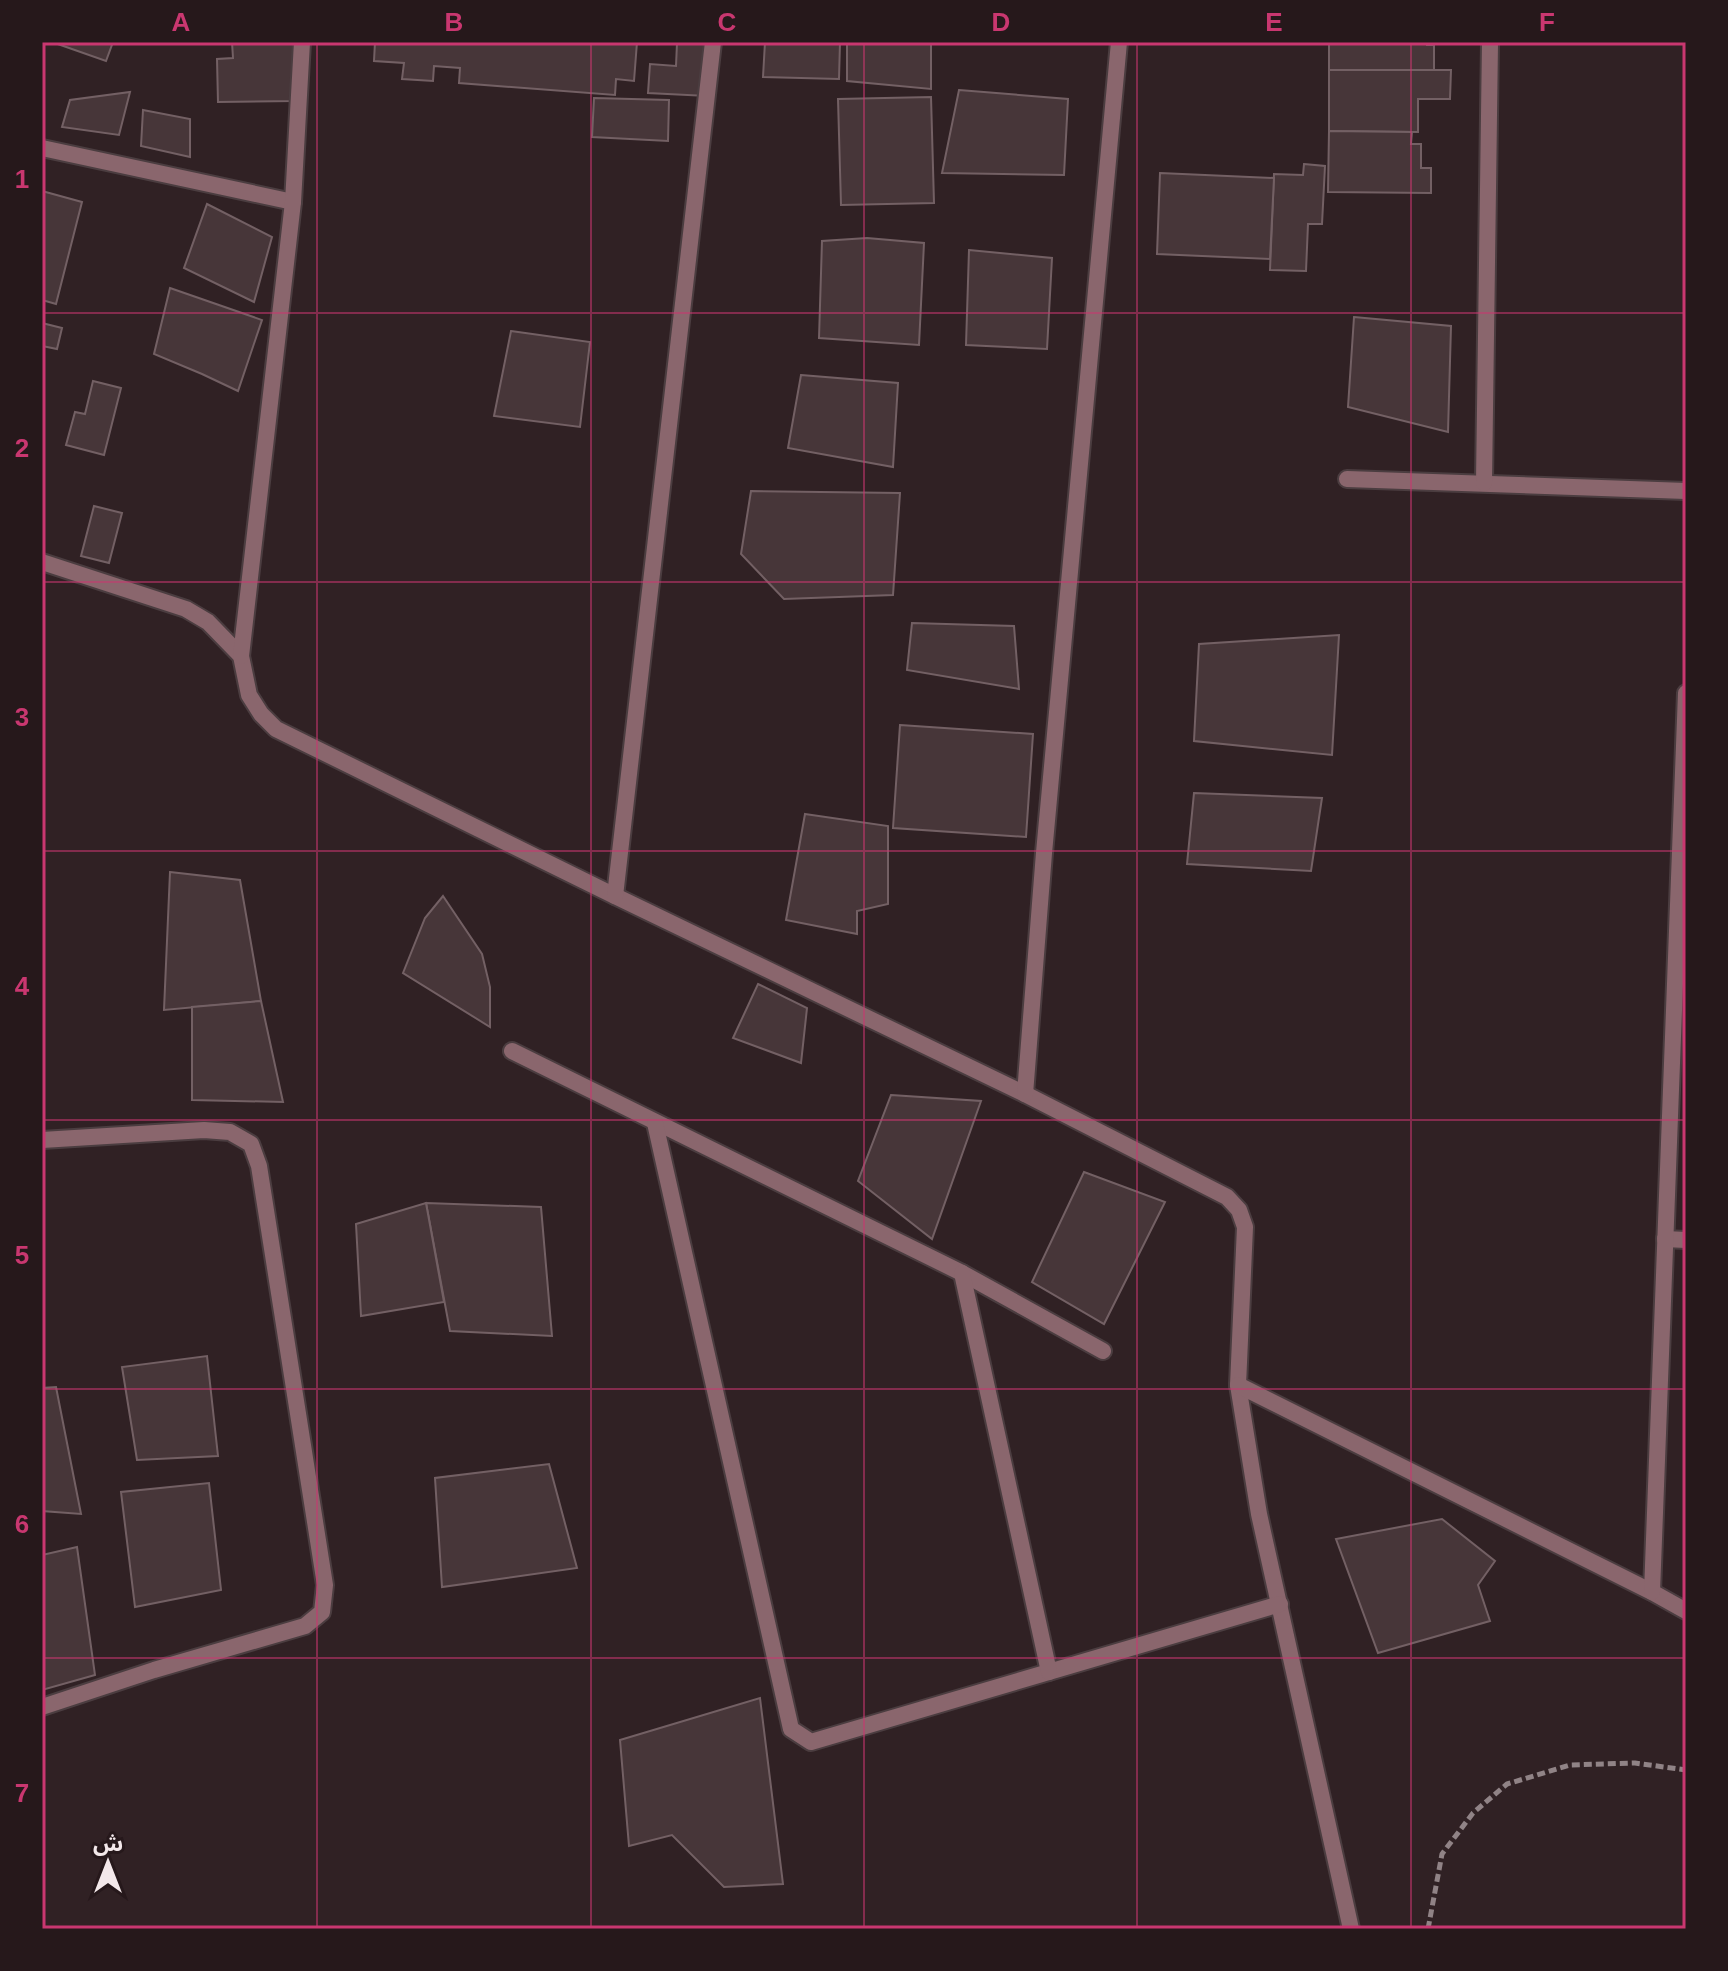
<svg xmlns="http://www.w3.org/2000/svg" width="1728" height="1971" font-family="Arial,'Noto Sans Arabic',sans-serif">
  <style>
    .building { fill: #473639; stroke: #736064; stroke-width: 2 }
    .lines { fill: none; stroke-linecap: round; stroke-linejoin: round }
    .street-casing { stroke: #4b3d40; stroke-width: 20 }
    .path { stroke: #908386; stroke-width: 5; stroke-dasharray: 8 4; stroke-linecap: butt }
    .street { stroke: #8a666d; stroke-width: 16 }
    .grid { fill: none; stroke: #c93770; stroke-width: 2; stroke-opacity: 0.55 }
    .neatline { fill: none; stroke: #c93770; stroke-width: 3 }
    .grid-label { font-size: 26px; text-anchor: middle; font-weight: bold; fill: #c93770 }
  </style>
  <rect width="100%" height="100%" fill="#302124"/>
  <!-- building -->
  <g class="building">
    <path d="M52,42H113L106,61Z"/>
    <path d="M232,42H293L294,101L218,102L217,59L233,58Z"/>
    <path d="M375,42H637L634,81L616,79L615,95L459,83L460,68L434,66L433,81L402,79L404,63L374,61Z"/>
    <path d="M765,42H840L839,79L763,77Z"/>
    <path d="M847,42H931V89L847,81Z"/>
    <path d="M1329,42H1427V45H1434V70H1329Z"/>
    <path d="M677,43L709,44L707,96L648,93L650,64L676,66Z"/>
    <path d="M1329,70H1451L1450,99H1418V132L1329,131Z"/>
    <path d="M959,90L1068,99L1064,175L942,173Z"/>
    <path d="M130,92L119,135L62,127L70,100Z"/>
    <path d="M931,97L934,203L841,205L838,99Z"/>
    <path d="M594,98L669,100L668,141L592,137Z"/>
    <path d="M143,110L190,119V157L141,146Z"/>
    <path d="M1329,131L1412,132L1411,144H1421V168H1431V193L1328,192Z"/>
    <path d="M1304,164L1325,166L1322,224H1308L1306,271L1270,270L1274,174L1303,175Z"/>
    <path d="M1160,173L1274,178L1270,259L1157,254Z"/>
    <path d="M42,191L82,202L56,304L42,300Z"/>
    <path d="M207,204L272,237L254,302L184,268Z"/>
    <path d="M867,238L924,243L919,345L819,338L822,241Z"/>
    <path d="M969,250L1052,258L1047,349L966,345Z"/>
    <path d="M170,288L262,320L238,391L202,374L154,354Z"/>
    <path d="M1354,317L1451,326L1448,432L1348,407Z"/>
    <path d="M42,323L62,328L57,349L42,346Z"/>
    <path d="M511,331L590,342L580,427L494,416Z"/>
    <path d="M801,375L898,383L893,467L788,448Z"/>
    <path d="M93,381L121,388L104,455L66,445L75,412L85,414Z"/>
    <path d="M751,491L900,493L893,595L784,599L741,554Z"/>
    <path d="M94,506L122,513L109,563L81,556Z"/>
    <path d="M912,623L1014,626L1019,689L907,670Z"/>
    <path d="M1339,635L1332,755L1194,741L1199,644Z"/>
    <path d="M900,725L1033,734L1026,837L893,828Z"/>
    <path d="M1194,793L1322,798L1311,871L1187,864Z"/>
    <path d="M805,814L888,826V904L857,911V934L786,920Z"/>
    <path d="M170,872L240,880L261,1001L164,1010Z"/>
    <path d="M443,896L482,954L490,987V1027L403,973L425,918Z"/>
    <path d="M758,984L807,1008L801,1063L733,1038Z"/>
    <path d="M261,1001L283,1102L192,1100V1007Z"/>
    <path d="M891,1095L981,1101L932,1239L858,1181Z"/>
    <path d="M1084,1172L1165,1202L1104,1324L1032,1282Z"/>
    <path d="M426,1203L541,1207L552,1336L450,1331Z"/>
    <path d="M426,1203L444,1302L361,1316L356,1224Z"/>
    <path d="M207,1356L218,1456L137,1460L122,1367Z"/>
    <path d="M56,1387L81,1514L42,1511V1388Z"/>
    <path d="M549,1464L577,1568L442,1587L435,1478Z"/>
    <path d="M209,1483L221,1590L135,1607L121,1492Z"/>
    <path d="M1442,1519L1495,1561L1478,1585L1490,1621L1378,1653L1336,1539Z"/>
    <path d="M77,1547L95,1675L42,1690V1555Z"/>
    <path d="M760,1698L783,1884L724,1887L672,1835L629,1846L620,1740Z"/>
  </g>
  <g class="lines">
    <!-- street casing -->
    <g class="street-casing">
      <g id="street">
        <path d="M42,148L293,202"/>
        <path d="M1347,479L1686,491"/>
        <path d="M1484,483L1490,42"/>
        <path d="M42,562L186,609L208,622L241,656L249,695L261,714L276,729L615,896L1025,1094L1227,1197L1239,1210L1245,1227L1238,1385L1259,1514L1351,1929"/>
        <path d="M241,656L293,202L302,42"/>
        <path d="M615,896L713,42"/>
        <path d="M512,1051L962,1273L1103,1351"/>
        <path d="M1025,1094L1044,853L1119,42"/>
        <path d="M655,1123L791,1729L811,1742L1280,1604"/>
        <path d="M42,1140L204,1130L230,1132L251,1144L259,1166L325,1585L322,1612L305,1626L154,1670L42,1707"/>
        <path d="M1665,1239L1686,1240"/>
        <path d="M962,1273L1049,1672"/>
        <path d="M1238,1385L1652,1592L1686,1611"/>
        <path d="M1652,1592L1686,693"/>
      </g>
    </g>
    <!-- path -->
    <path class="path" d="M1428,1929L1442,1854L1473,1813L1507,1784L1570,1765L1635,1763L1686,1770"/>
    <!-- street -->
    <use href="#street" class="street"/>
  </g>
  <!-- grid -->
  <path class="grid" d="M317,42V1929M591,42V1929M864,42V1929M1137,42V1929M1411,42V1929M42,313H1686M42,582H1686M42,851H1686M42,1120H1686M42,1389H1686M42,1658H1686"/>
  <!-- border -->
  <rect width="1728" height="1971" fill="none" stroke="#26181b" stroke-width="88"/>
  <!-- north arrow -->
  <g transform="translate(108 1863)" stroke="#26181b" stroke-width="6" paint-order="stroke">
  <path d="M0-6L14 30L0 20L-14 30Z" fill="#f3e8ea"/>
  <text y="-12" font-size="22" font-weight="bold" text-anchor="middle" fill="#f3e8ea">ش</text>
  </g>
  <rect x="44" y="44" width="1640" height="1883" class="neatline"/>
  <g class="grid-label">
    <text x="181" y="31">A</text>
    <text x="454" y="31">B</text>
    <text x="727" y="31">C</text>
    <text x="1001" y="31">D</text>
    <text x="1274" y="31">E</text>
    <text x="1547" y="31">F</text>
    <text x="22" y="188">1</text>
    <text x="22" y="457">2</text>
    <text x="22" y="726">3</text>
    <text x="22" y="995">4</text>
    <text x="22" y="1264">5</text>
    <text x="22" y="1533">6</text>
    <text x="22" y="1802">7</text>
  </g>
</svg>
